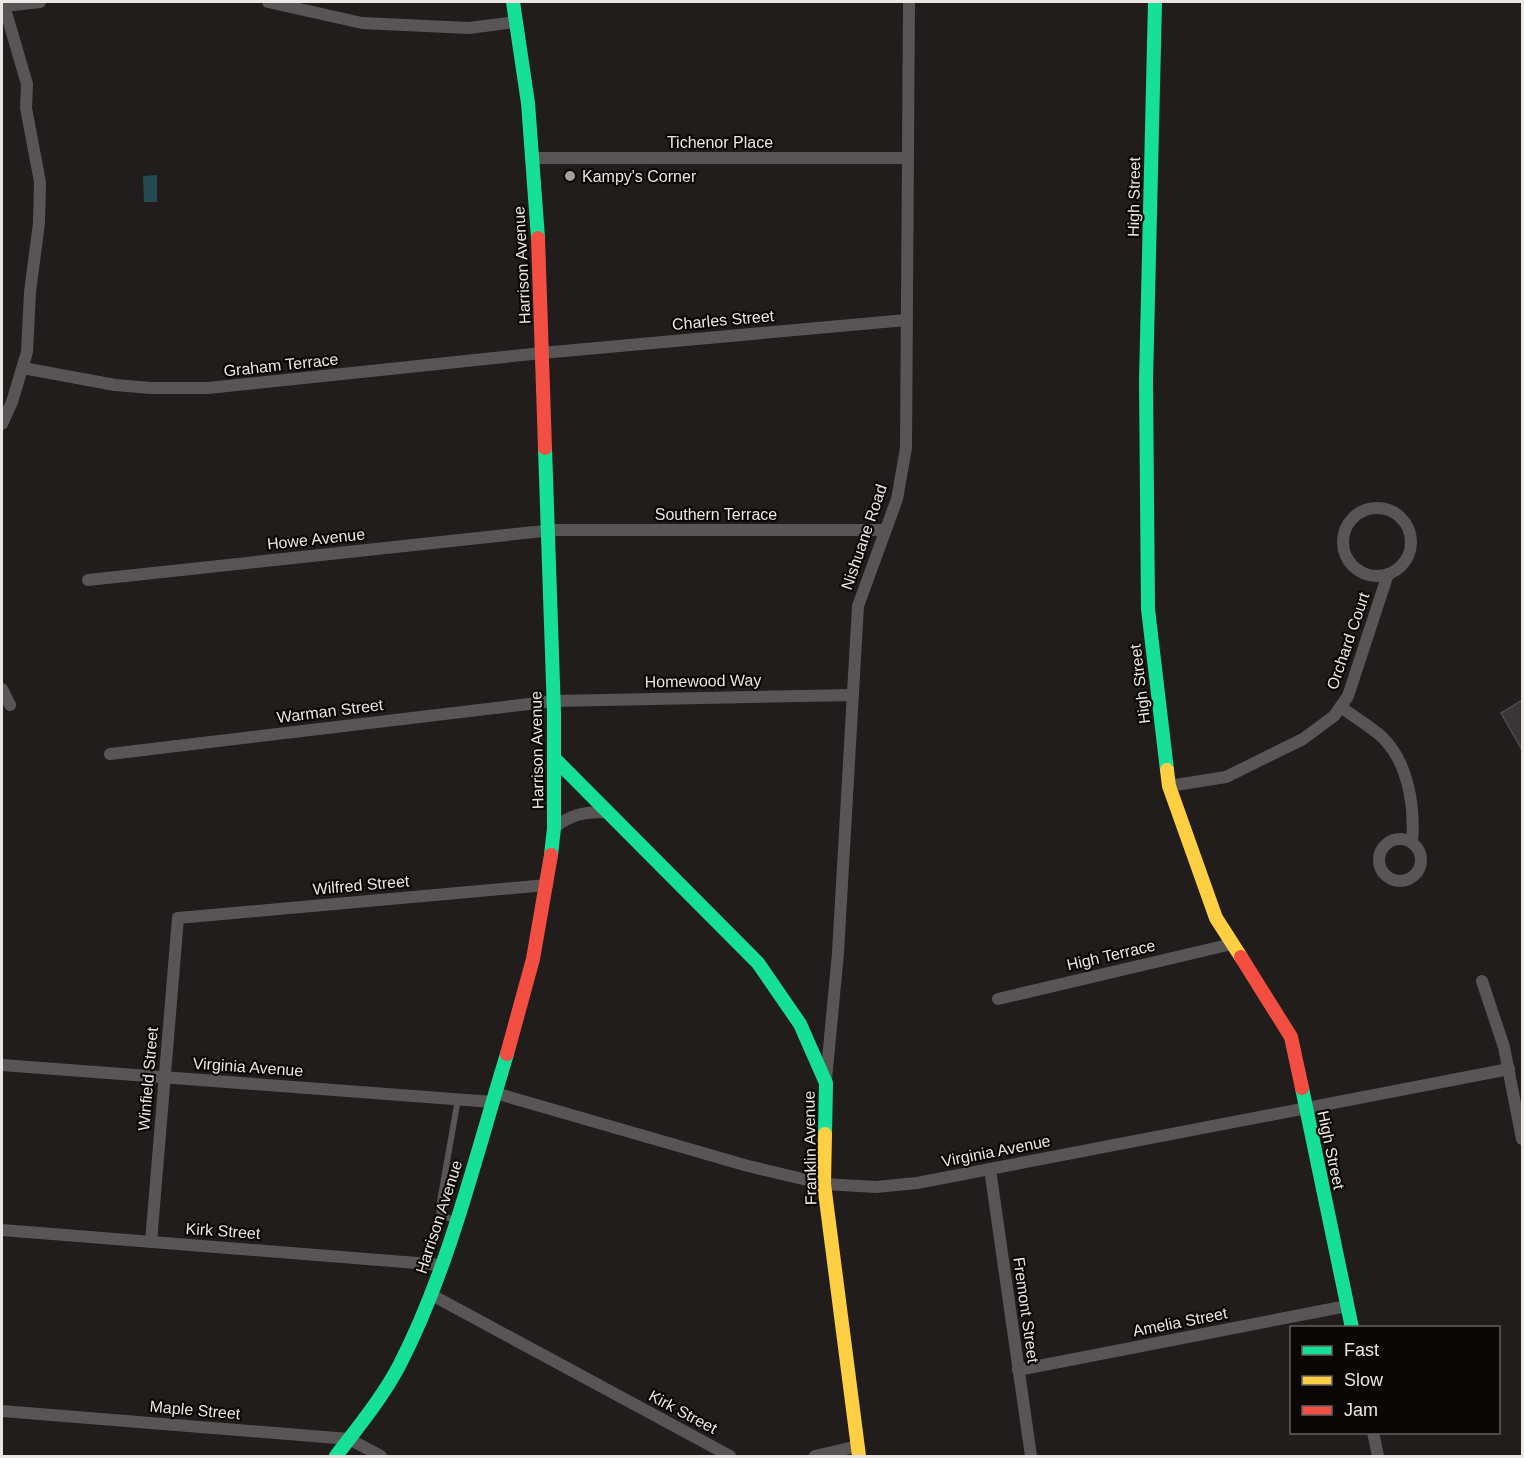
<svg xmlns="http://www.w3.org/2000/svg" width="1524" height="1458" font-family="Helvetica,sans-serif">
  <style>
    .water { fill: #254b52 }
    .building { fill: #393637; stroke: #4d4a4b; stroke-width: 1.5 }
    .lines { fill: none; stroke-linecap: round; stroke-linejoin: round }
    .lane { stroke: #575555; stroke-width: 6 }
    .street { stroke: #575555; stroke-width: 12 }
    .fast { stroke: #16e098; stroke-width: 14 }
    .slow { stroke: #ffcf43; stroke-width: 14 }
    .jam { stroke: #f24e42; stroke-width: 14 }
    .poi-dot { fill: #a4a09e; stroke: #0a0706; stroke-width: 2 }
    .labels { text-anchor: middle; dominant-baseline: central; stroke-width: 4.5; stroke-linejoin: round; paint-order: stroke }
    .street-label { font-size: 16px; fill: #eae6e4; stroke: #0a0706 }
    .poi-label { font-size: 16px; fill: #eae6e4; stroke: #0a0706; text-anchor: start }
  </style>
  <rect width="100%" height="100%" fill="#211d1c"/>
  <!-- water -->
  <path class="water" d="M157,175V202H144L143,176Z"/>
  <!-- building -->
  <path class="building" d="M1522,700V750L1501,713Z"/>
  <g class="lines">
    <!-- lane -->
    <path class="lane" d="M453,1220L440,1214L439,1207L458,1099"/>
    <!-- street -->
    <g class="street">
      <path d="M268,2L362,23L469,28L516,22"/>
      <path d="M4,6L40,2"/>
      <path d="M532,158H908"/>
      <path d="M23,368L115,385L151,388H208L542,353L906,320"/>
      <path d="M2,424L12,402L27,352L30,292L39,223L40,182L26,108L27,84L3,2"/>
      <circle cx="1377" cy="542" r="34"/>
      <path d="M88,580L553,530H885"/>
      <path d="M2,689L10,705"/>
      <path d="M1341,707C1354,717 1370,726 1382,737C1409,763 1415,808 1412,843"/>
      <path d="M110,754L554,701L852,695"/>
      <path d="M1169,786L1226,777L1303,739L1334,716L1348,696L1388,574"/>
      <path d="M554,828C571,814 584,812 606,812"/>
      <circle cx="1400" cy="860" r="21"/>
      <path d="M1482,981L1504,1047L1522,1139"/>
      <path d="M998,999L1232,944"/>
      <path d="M2,1065L493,1102"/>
      <path d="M826,1080L838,953L858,606L897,499L906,448L909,2"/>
      <path d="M495,1093L748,1166L824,1184L876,1187L917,1183L1509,1069"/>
      <path d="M990,1169L1031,1456"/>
      <path d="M2,1230L442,1265"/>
      <path d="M151,1242L178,918L547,885"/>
      <path d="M430,1294L730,1456"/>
      <path d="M1018,1370L1347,1306"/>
      <path d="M2,1411L349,1439L381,1456"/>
      <path d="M1373,1432L1378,1456"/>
      <path d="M815,1456L858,1446"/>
    </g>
    <!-- fast -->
    <g class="fast">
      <path d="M513,2L528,103L538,238"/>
      <path d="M1155,2L1146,381L1148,609L1167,770"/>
      <path d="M545,448L554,713V828L551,855"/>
      <path d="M555,759L758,963L800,1024L826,1083L825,1134"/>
      <path d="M1302,1088L1352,1328"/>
      <path d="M336,1456C358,1427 382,1398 399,1366C449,1269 475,1158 507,1054"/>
    </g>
    <!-- slow -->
    <g class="slow">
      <path d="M1167,770L1169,786L1216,918L1241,957"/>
      <path d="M825,1134L824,1184L859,1456"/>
    </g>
    <!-- jam -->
    <g class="jam">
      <path d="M538,238L545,448"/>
      <path d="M1241,957L1291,1037L1302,1088"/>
      <path d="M507,1054L533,959L551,855"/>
    </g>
  </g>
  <!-- markers -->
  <circle class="poi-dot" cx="570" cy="176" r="6"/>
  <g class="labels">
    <!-- street labels -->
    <g class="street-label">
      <text x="720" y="142">Tichenor Place</text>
      <text transform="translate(1134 197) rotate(-89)">High Street</text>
      <text transform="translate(522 265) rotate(-93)">Harrison Avenue</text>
      <text transform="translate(723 320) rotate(-5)">Charles Street</text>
      <text transform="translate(281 365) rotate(-6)">Graham Terrace</text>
      <text x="716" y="514">Southern Terrace</text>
      <text transform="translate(864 537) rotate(-71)">Nishuane Road</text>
      <text transform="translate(316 539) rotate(-6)">Howe Avenue</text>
      <text transform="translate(1348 641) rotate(-71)">Orchard Court</text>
      <text transform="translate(703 681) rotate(-1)">Homewood Way</text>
      <text transform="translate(1140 684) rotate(-97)">High Street</text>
      <text transform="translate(330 711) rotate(-7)">Warman Street</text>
      <text transform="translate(537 750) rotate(-91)">Harrison Avenue</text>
      <text transform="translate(361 885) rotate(-5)">Wilfred Street</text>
      <text transform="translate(1111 955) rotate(-13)">High Terrace</text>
      <text transform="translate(248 1067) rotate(4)">Virginia Avenue</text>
      <text transform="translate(148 1079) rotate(-85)">Winfield Street</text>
      <text transform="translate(810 1148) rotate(-91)">Franklin Avenue</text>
      <text transform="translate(1331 1150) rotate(78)">High Street</text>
      <text transform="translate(996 1151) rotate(-11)">Virginia Avenue</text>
      <text transform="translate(439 1217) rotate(-72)">Harrison Avenue</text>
      <text transform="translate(223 1231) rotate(4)">Kirk Street</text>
      <text transform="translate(1026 1310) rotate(82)">Fremont Street</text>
      <text transform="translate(1180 1322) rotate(-11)">Amelia Street</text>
      <text transform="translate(195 1410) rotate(5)">Maple Street</text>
      <text transform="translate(683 1412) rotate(28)">Kirk Street</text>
    </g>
    <!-- poi labels -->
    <g class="poi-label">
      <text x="582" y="176">Kampy's Corner</text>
    </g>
  </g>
  <!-- border -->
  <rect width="1524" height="1458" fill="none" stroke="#eae6e4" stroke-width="6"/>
  <!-- legend -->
  <rect x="1290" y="1326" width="210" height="108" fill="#0a0706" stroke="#64605f" stroke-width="1.5"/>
  <rect x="1302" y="1346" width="30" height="9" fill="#16e098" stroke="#64605f" stroke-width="1.5"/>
  <text x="1344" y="1356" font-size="18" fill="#eae6e4">Fast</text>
  <rect x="1302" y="1376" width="30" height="9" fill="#ffcf43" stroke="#64605f" stroke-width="1.5"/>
  <text x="1344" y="1386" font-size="18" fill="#eae6e4">Slow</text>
  <rect x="1302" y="1406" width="30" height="9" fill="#f24e42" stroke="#64605f" stroke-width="1.5"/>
  <text x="1344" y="1416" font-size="18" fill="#eae6e4">Jam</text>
</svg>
